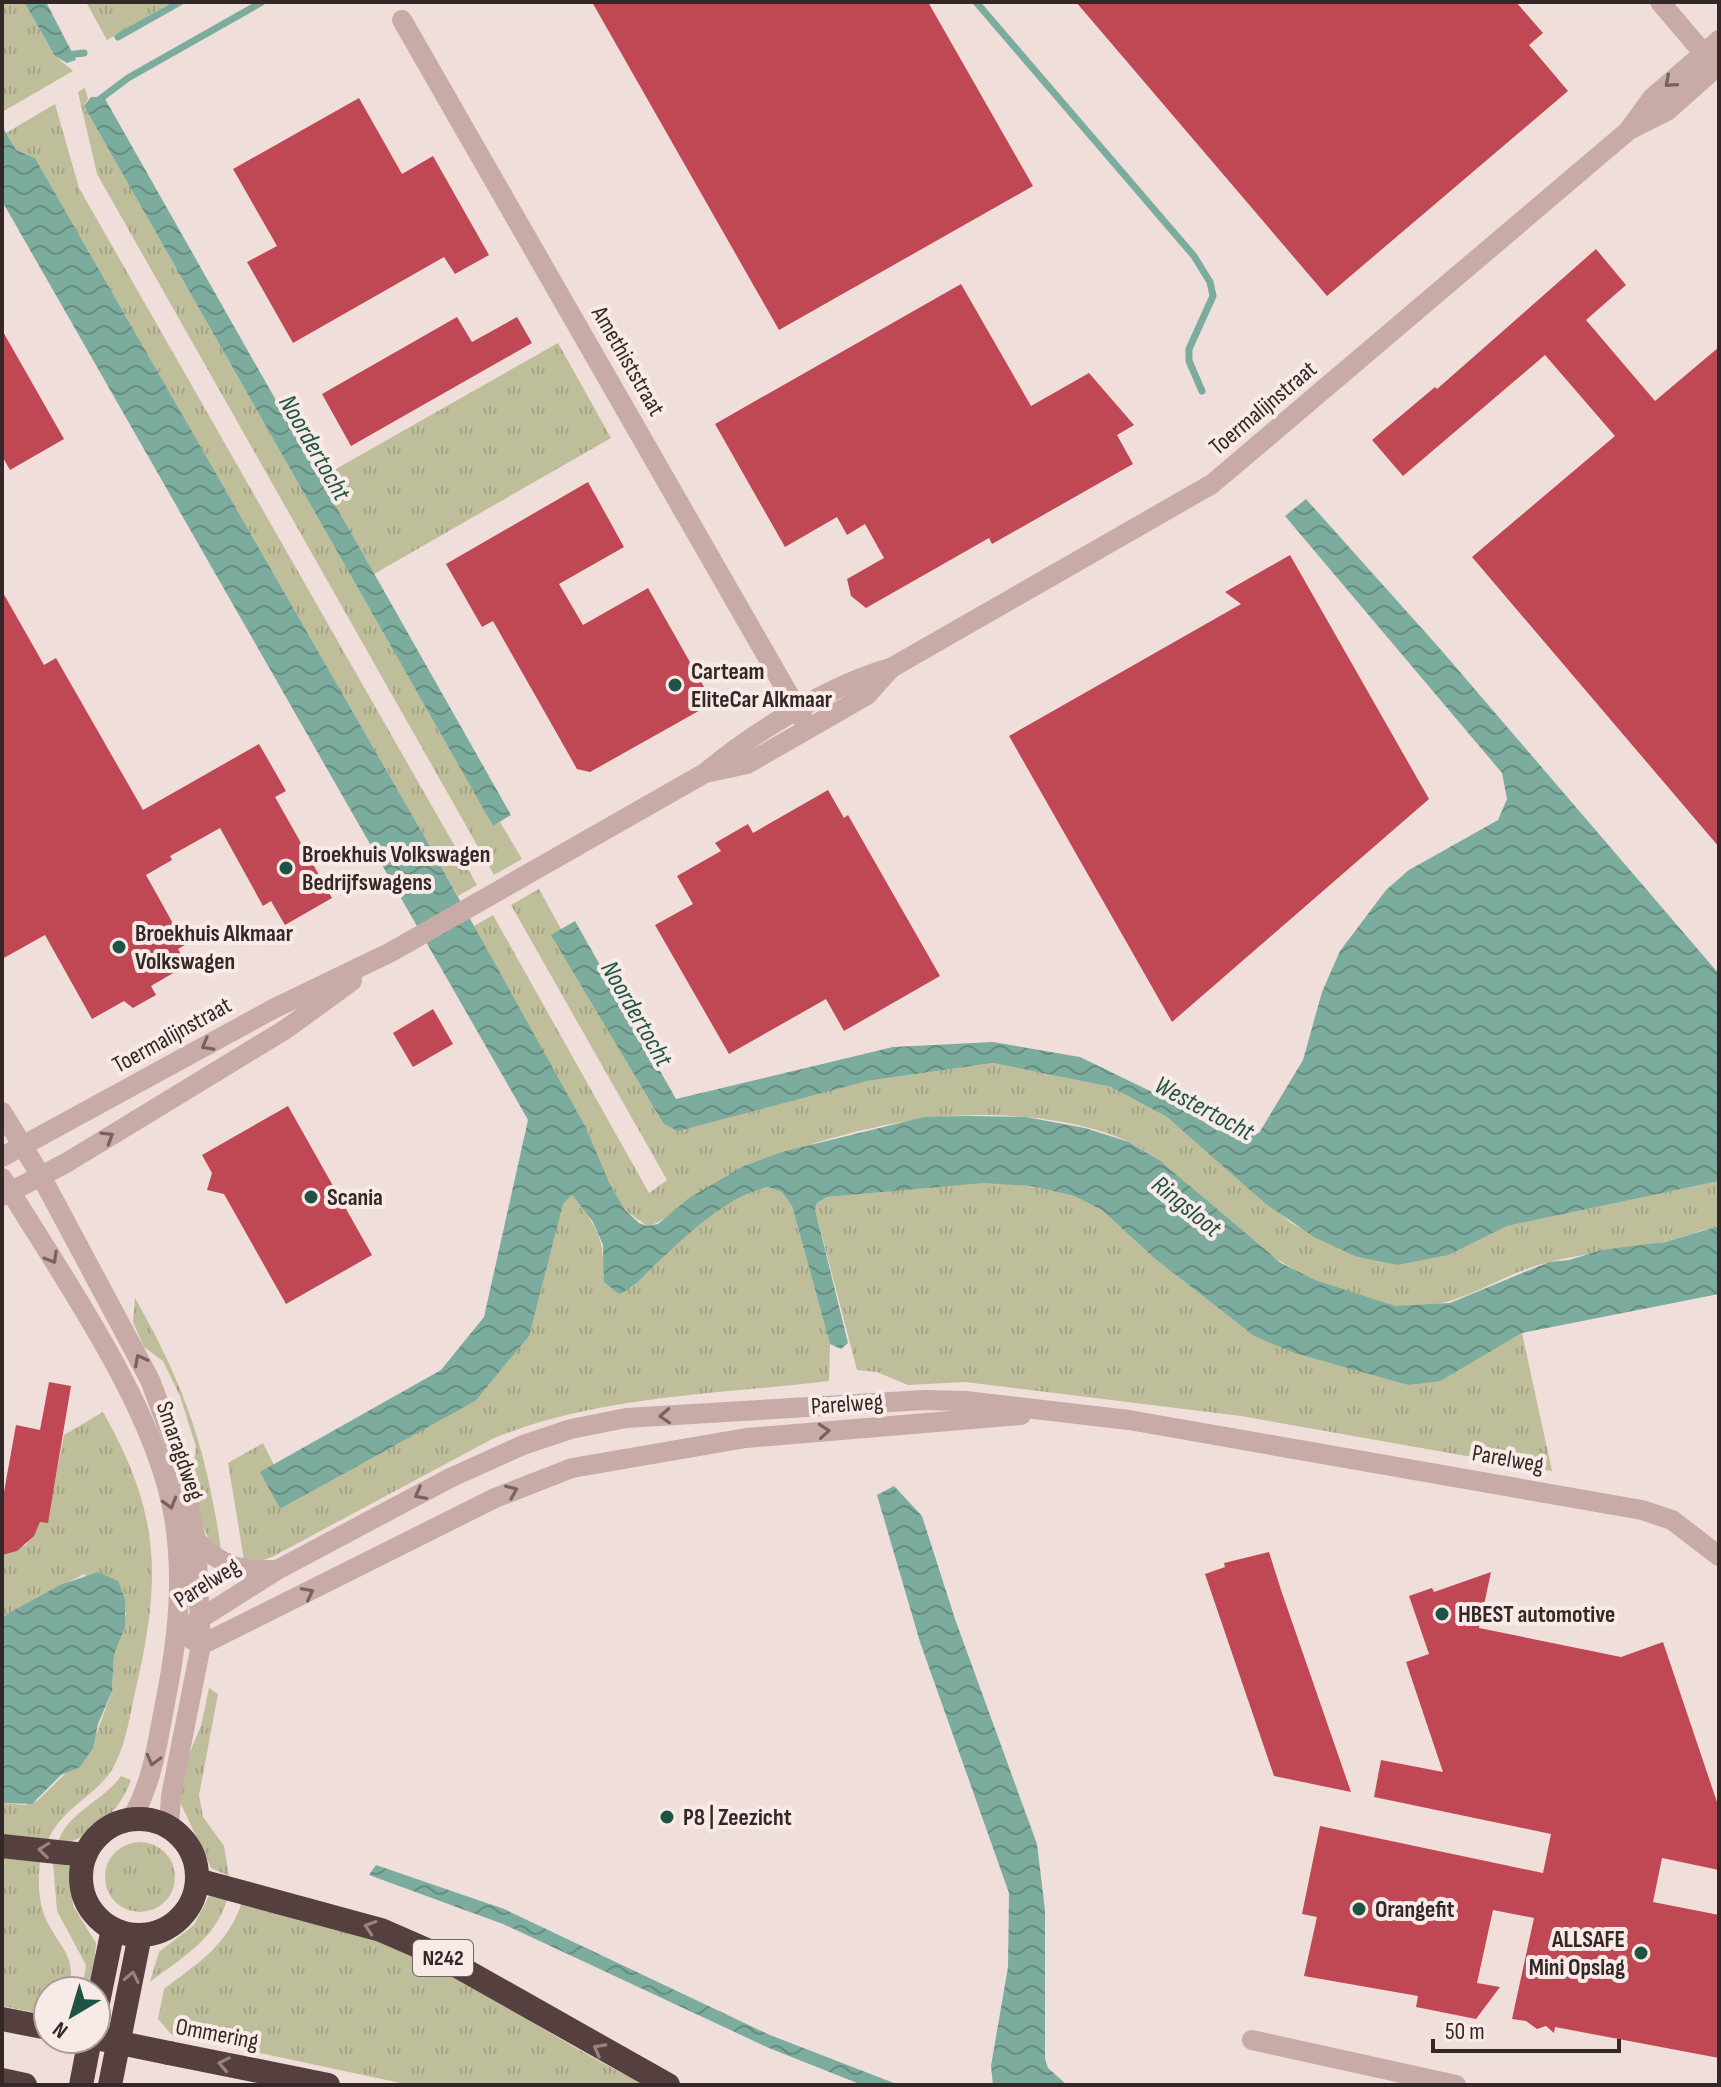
<svg xmlns="http://www.w3.org/2000/svg" width="1721" height="2087" font-family="'Sofia Sans Condensed',sans-serif">
  <style>
    .grass { fill: url(#grass-tufts) }
    .water { fill: url(#water-waves) }
    .lines { fill: none; stroke-linecap: round; stroke-linejoin: round }
    .stream { stroke: #7bac9d; stroke-width: 7 }
    .building { fill: #c04854 }
    .minor { stroke: #c8aba7; stroke-width: 20 }
    .highway { stroke: #553f3f; stroke-width: 24 }
    .highway-bridge { stroke: #553f3f; stroke-width: 24 }
    .oneway { stroke: #776261 }
    .oneway2 { stroke: #968382 }
    .poi-dot { fill: #1f5445; stroke: #f8eae6; stroke-width: 3 }
    .labels { text-anchor: middle; dominant-baseline: central; stroke-width: 8; stroke-linejoin: round; paint-order: stroke }
    .shield { fill: #f8eae6; stroke: #6f6260; stroke-width: 2 }
    .shield-label { font-size: 22px; font-weight: bold; fill: #342727 }
    .street-label { font-size: 24px; fill: #342727; stroke: #f8eae6 }
    .poi-label { font-size: 24px; font-weight: bold; fill: #342727; stroke: #f8eae6; text-anchor: start }
    .water-label { font-size: 26px; font-style: italic; fill: #1f5445; stroke: #f8eae6 }
  </style>
  <defs>
    <pattern id="grass-tufts" width="24" height="20" patternUnits="userSpaceOnUse" patternTransform="scale(2)"><rect width="24" height="20" fill="#bebe9b"/><path d="M3 7l-1-3M5 7V3M7 7l1-3M15 17l-1-3M17 17v-4M19 17l1-3" fill="none" stroke="#a4a386"/></pattern>
    <pattern id="water-waves" width="16" height="10" patternUnits="userSpaceOnUse" patternTransform="scale(2)"><rect width="16" height="10" fill="#7bac9d"/><path d="M0 5q4-4 8 0t8 0" fill="none" stroke="#668c80"/></pattern>
  </defs>
  <rect width="100%" height="100%" fill="#f0deda"/>
  <!-- grass -->
  <g class="grass">
    <path d="M2,2H24L55,56L73,71L2,112Z"/>
    <path d="M86,2H172L107,40Z"/>
    <path d="M85,88L88,99L84,106L493,826L500,822L522,859L494,875L97,174L78,92Z"/>
    <path d="M55,104L79,188L477,885L458,896L35,158L16,150L6,133Z"/>
    <path d="M558,343L611,438L374,574L320,478Z"/>
    <path d="M539,889L561,929L552,935L663,1123L867,1081L993,1063L1111,1087L1167,1117L1291,1223L1357,1257L1397,1265L1477,1240L1507,1226L1719,1181V1226C1701,1230 1684,1237 1667,1241C1628,1251 1587,1252 1549,1262C1495,1275 1453,1315 1394,1306C1339,1297 1285,1269 1243,1234C1206,1204 1174,1166 1131,1143C1101,1128 1059,1120 1026,1117C921,1107 811,1137 717,1183C700,1191 660,1226 647,1226L625,1210L609,1182L474,926L493,915L649,1193L667,1180L511,905Z"/>
    <path d="M983,1182L1031,1186L1074,1196L1102,1210L1154,1258L1254,1336L1408,1385L1480,1357L1522,1333L1552,1471L1241,1416L965,1382L908,1385L877,1372L857,1370L815,1209L817,1203L827,1197Z"/>
    <path d="M768,1187L782,1192L792,1206L830,1344L829,1381C715,1395 602,1395 494,1438L272,1557L258,1562L244,1560L228,1463L263,1443L274,1465L261,1473L280,1509L474,1401L563,1204L572,1195C587,1214 602,1232 603,1257L631,1288C670,1251 715,1200 768,1187Z"/>
    <path d="M135,1298C187,1390 207,1451 222,1556L214,1549L198,1517L193,1473L196,1447L180,1396L163,1361L144,1347L133,1322Z"/>
    <path d="M103,1412C160,1513 162,1576 136,1688C130,1713 127,1741 115,1764C98,1798 61,1804 45,1847L2,1841V1803L25,1805L37,1801L66,1773L97,1732L112,1691L114,1655L126,1613L84,1574L2,1617V1554L26,1545L40,1522H47L64,1435Z"/>
    <path d="M209,1688L218,1694L199,1795L203,1817L224,1846L229,1876L211,1868L180,1802L182,1771L201,1726Z"/>
    <path d="M121,1776L131,1780C121,1810 89,1841 57,1845C66,1812 103,1802 121,1776Z"/>
    <circle cx="140" cy="1877" r="35"/>
    <path d="M2,1856L40,1861C38,1880 38,1900 45,1917C59,1949 77,1953 69,1991H48V2015L2,2006Z"/>
    <path d="M53,1863L70,1866L73,1906L96,1943L92,1991H82L86,1965L57,1911Z"/>
    <path d="M209,1896L227,1900C215,1940 181,1958 150,1982L159,1952L194,1925Z"/>
    <path d="M242,1902C293,1914 351,1926 400,1949C485,1989 561,2044 645,2085H410L171,2034L158,2019L164,1989C198,1963 228,1945 242,1902Z"/>
  </g>
  <!-- water -->
  <g class="water">
    <path d="M24,2H46L76,60L67,63L55,56Z"/>
    <path d="M91,97H104L511,815L493,826L84,106Z"/>
    <path d="M2,126L16,150L35,158L428,843L585,1126L609,1182L625,1210L639,1223L647,1226L658,1224L689,1198L744,1166L782,1152L924,1117L967,1116L1026,1117L1085,1128L1129,1142L1159,1160L1281,1263L1315,1280L1395,1306L1450,1303L1549,1262L1569,1260L1602,1250L1665,1242L1719,1226V1294L1522,1333L1440,1381L1408,1385L1295,1353L1254,1336L1154,1258L1102,1210L1074,1196L1031,1186L983,1183L827,1197L817,1203L815,1209L848,1343L841,1349L830,1344L792,1206L782,1192L768,1187C726,1197 689,1233 658,1262C646,1273 635,1288 619,1294L604,1282L603,1245L593,1222L572,1195L563,1204L529,1336L475,1401L280,1509L260,1472L441,1370L484,1317L528,1120L2,201Z"/>
    <path d="M1306,499L1442,651L1719,974V1181L1507,1226L1448,1255L1397,1265L1357,1257L1314,1237L1266,1204L1167,1117L1111,1087L993,1063L867,1081L678,1131L663,1123L551,935L575,921L676,1099L893,1047L993,1042L1080,1057L1179,1105L1216,1130L1235,1134L1259,1133L1303,1060L1322,992L1340,951L1386,890L1409,870L1498,820L1507,799L1502,773L1285,516Z"/>
    <path d="M894,1486L922,1516L955,1619L1037,1844L1045,1910V2059L1048,2068L1067,2085H993L991,2066L1008,1967L1009,1893L920,1642L877,1495Z"/>
    <path d="M98,1572L118,1581L125,1599V1626L114,1655L112,1691L98,1724L93,1748L80,1767L61,1775L32,1804L2,1803V1617L60,1585Z"/>
    <path d="M376,1865L504,1909L770,2035L899,2085H862L769,2048L503,1924L369,1875Z"/>
  </g>
  <g class="lines">
    <!-- stream -->
    <g class="stream">
      <path d="M976,2L1194,256L1210,282L1213,296L1189,349V361L1202,391"/>
      <path d="M118,37L180,2"/>
      <path d="M67,55L84,53"/>
      <path d="M96,102L128,78L262,2"/>
    </g>
  </g>
  <!-- building -->
  <g class="building">
    <path d="M592,2H928L1033,186L779,330Z"/>
    <path d="M1076,2H1516L1543,33L1529,45L1568,91L1327,296Z"/>
    <path d="M359,98L402,174L433,156L489,255L455,274L444,257L293,343L247,262L277,246L233,169Z"/>
    <path d="M1596,249L1626,285L1586,320L1655,401L1719,347V847L1472,557L1615,436L1545,355L1403,476L1372,440L1435,387L1437,389Z"/>
    <path d="M961,284L1031,406L1089,373L1134,425L1117,435L1133,464L992,544L989,538L866,608L851,596L847,579L884,558L865,524L847,535L837,517L785,547L715,424Z"/>
    <path d="M457,317L472,342L517,317L532,343L351,446L322,394Z"/>
    <path d="M2,330L64,439L10,470L2,456Z"/>
    <path d="M588,482L624,547L559,584L583,625L648,588L708,694L704,708L590,772L577,769L493,621L482,627L446,564Z"/>
    <path d="M1290,555L1429,799L1172,1022L1009,736L1241,604L1225,592Z"/>
    <path d="M2,591L44,665L56,658L143,810L259,744L286,791L275,797L332,898L285,925L271,901L263,906L220,828L170,856L172,860L146,875L185,945L178,949L187,965L151,986L156,995L133,1008L124,1001L92,1019L45,935L2,959Z"/>
    <path d="M828,790L844,818L848,815L940,976L844,1031L826,999L729,1054L655,925L693,904L677,876L721,851L715,843L748,824L753,833Z"/>
    <path d="M433,1009L453,1044L413,1067L393,1033Z"/>
    <path d="M288,1106L372,1255L286,1304L224,1194L207,1190L212,1173L202,1155Z"/>
    <path d="M49,1382L71,1386L48,1523L40,1522L34,1536L17,1551L2,1555V1503L16,1425L40,1430Z"/>
    <path d="M1269,1552L1281,1590L1351,1792L1274,1776L1205,1574L1225,1567L1224,1563Z"/>
    <path d="M1491,1572L1479,1628L1621,1657L1663,1642L1719,1808V1870L1662,1858L1653,1902L1719,1915V2058L1555,2027L1554,2033L1546,2026L1537,2029L1526,2021L1512,2019L1534,1918L1493,1910L1477,1983L1500,1987L1476,2019L1416,2007L1418,1996L1304,1976L1317,1917L1302,1914L1320,1826L1543,1873L1551,1834L1374,1797L1381,1760L1443,1772L1406,1662L1429,1654L1409,1596L1432,1588L1434,1592Z"/>
  </g>
  <g class="lines">
    <!-- minor -->
    <g class="minor">
      <path d="M1660,2L1711,62"/>
      <path d="M402,20L808,728"/>
      <path d="M1631,129L1667,111L1719,65"/>
      <path d="M710,772L747,764L867,695L891,668"/>
      <path d="M2,1112L41,1176L150,1380L177,1452L196,1540L201,1645L171,1796L169,1827"/>
      <path d="M2,1157L275,1008L391,952L705,773C752,733 832,684 891,668L1212,484L1628,131L1653,97L1719,40"/>
      <path d="M2,1178C60,1273 156,1408 174,1517C184,1578 178,1638 166,1698C158,1738 153,1784 131,1819"/>
      <path d="M2,1196L66,1163L286,1029L352,981"/>
      <path d="M196,1540C220,1565 238,1571 273,1570"/>
      <path d="M201,1645L179,1632L277,1570L450,1478L523,1445L571,1429L626,1418L924,1400L966,1401L1129,1420L1642,1510L1672,1520L1719,1556"/>
      <path d="M201,1645L495,1498L572,1468L746,1438L1021,1415"/>
      <path d="M1252,2040L1456,2085"/>
    </g>
    <!-- highway -->
    <g class="highway">
      <circle cx="139" cy="1877" r="58"/>
      <path d="M2,1846L85,1855"/>
      <path d="M197,1880L381,1930L436,1954L668,2085"/>
      <path d="M96,2012L113,1929"/>
      <path d="M2,2019L48,2028"/>
      <path d="M169,2053L328,2085"/>
      <path d="M2,2080L25,2085"/>
      <path d="M81,2085L90,2039"/>
      <path d="M110,2085L140,1935"/>
    </g>
    <!-- highway-bridge -->
    <path class="highway-bridge" d="M96,2038L169,2053"/>
  </g>
  <!-- one-way arrows -->
  <defs><path id="oneway-chevron" d="M-2-3.5L2.5 0L-2 3.5" fill="none" stroke-width="1.6" stroke-linecap="round" stroke-linejoin="round" transform="scale(2)"/></defs>
  <g class="oneway">
    <use href="#oneway-chevron" transform="translate(1670 82) rotate(139)"/>
    <use href="#oneway-chevron" transform="translate(207 1045) rotate(151)"/>
    <use href="#oneway-chevron" transform="translate(108 1137) rotate(-31)"/>
    <use href="#oneway-chevron" transform="translate(52 1258) rotate(60)"/>
    <use href="#oneway-chevron" transform="translate(140 1360) rotate(-118)"/>
    <use href="#oneway-chevron" transform="translate(665 1416) rotate(177)"/>
    <use href="#oneway-chevron" transform="translate(824 1431) rotate(-5)"/>
    <use href="#oneway-chevron" transform="translate(512 1491) rotate(-23)"/>
    <use href="#oneway-chevron" transform="translate(420 1494) rotate(152)"/>
    <use href="#oneway-chevron" transform="translate(170 1503) rotate(74)"/>
    <use href="#oneway-chevron" transform="translate(308 1593) rotate(-27)"/>
    <use href="#oneway-chevron" transform="translate(153 1760) rotate(105)"/>
  </g>
  <g class="oneway2">
    <use href="#oneway-chevron" transform="translate(44 1850) rotate(-174)"/>
    <use href="#oneway-chevron" transform="translate(370 1927) rotate(-162)"/>
    <use href="#oneway-chevron" transform="translate(132 1977) rotate(-78)"/>
    <use href="#oneway-chevron" transform="translate(599 2049) rotate(-151)"/>
    <use href="#oneway-chevron" transform="translate(224 2064) rotate(-169)"/>
  </g>
  <!-- markers -->
  <g class="poi-dot">
    <circle cx="675" cy="685" r="8"/>
    <circle cx="286" cy="868" r="8"/>
    <circle cx="119" cy="947" r="8"/>
    <circle cx="311" cy="1197" r="8"/>
    <circle cx="1442" cy="1614" r="8"/>
    <circle cx="667" cy="1817" r="8"/>
    <circle cx="1359" cy="1909" r="8"/>
    <circle cx="1641" cy="1953" r="8"/>
  </g>
  <g class="labels">
    <!-- shield labels -->
    <rect class="shield" x="413" y="1940" width="60" height="36" rx="6"/>
    <g class="shield-label">
      <text x="443" y="1958">N242</text>
    </g>
    <!-- street labels -->
    <g class="street-label">
      <text transform="translate(628 361) rotate(60)">Amethiststraat</text>
      <text transform="translate(1263 408) rotate(-40)">Toermalijnstraat</text>
      <text transform="translate(172 1035) rotate(-29)">Toermalijnstraat</text>
      <text transform="translate(847 1404) rotate(-4)">Parelweg</text>
      <text transform="translate(180 1451) rotate(71)">Smaragdweg</text>
      <text transform="translate(1508 1459) rotate(10)">Parelweg</text>
      <text transform="translate(207 1583) rotate(-32)">Parelweg</text>
      <text transform="translate(217 2034) rotate(11)">Ommering</text>
    </g>
    <!-- poi labels -->
    <g class="poi-label">
      <text x="691" y="671">Carteam<tspan x="691" dy="28">EliteCar Alkmaar</tspan></text>
      <text x="302" y="854">Broekhuis Volkswagen<tspan x="302" dy="28">Bedrijfswagens</tspan></text>
      <text x="135" y="933">Broekhuis Alkmaar<tspan x="135" dy="28">Volkswagen</tspan></text>
      <text x="327" y="1197">Scania</text>
      <text x="1458" y="1614">HBEST automotive</text>
      <text x="683" y="1817">P8 | Zeezicht</text>
      <text x="1375" y="1909">Orangefit</text>
      <text x="1625" y="1939" text-anchor="end">ALLSAFE<tspan x="1625" dy="28">Mini Opslag</tspan></text>
    </g>
    <!-- water labels -->
    <g class="water-label">
      <text transform="translate(314 448) rotate(60)">Noordertocht</text>
      <text transform="translate(636 1014) rotate(60)">Noordertocht</text>
      <text transform="translate(1204 1109) rotate(28)">Westertocht</text>
      <text transform="translate(1186 1207) rotate(39)">Ringsloot</text>
    </g>
  </g>
  <!-- border -->
  <rect width="1721" height="2087" fill="none" stroke="#342727" stroke-width="8"/>
  <!-- north arrow -->
  <g transform="translate(72 2015) rotate(218)"><circle r="38" fill="#f8eae6" stroke="#aa9c9a" stroke-width="2"/>
  <path d="M0-6L14 30L0 20L-14 30Z" fill="#1f5445"/>
  <text y="-12" font-size="22" font-weight="bold" text-anchor="middle" fill="#342727">N</text>
  </g>
  <!-- scale -->
  <path d="M1433 2039v12h186v-12" fill="none" stroke="#342727" stroke-width="4"/>
  <text x="1445" y="2039" font-size="24" fill="#342727" stroke="#f8eae6" stroke-width="6" paint-order="stroke">50 m</text>
</svg>
